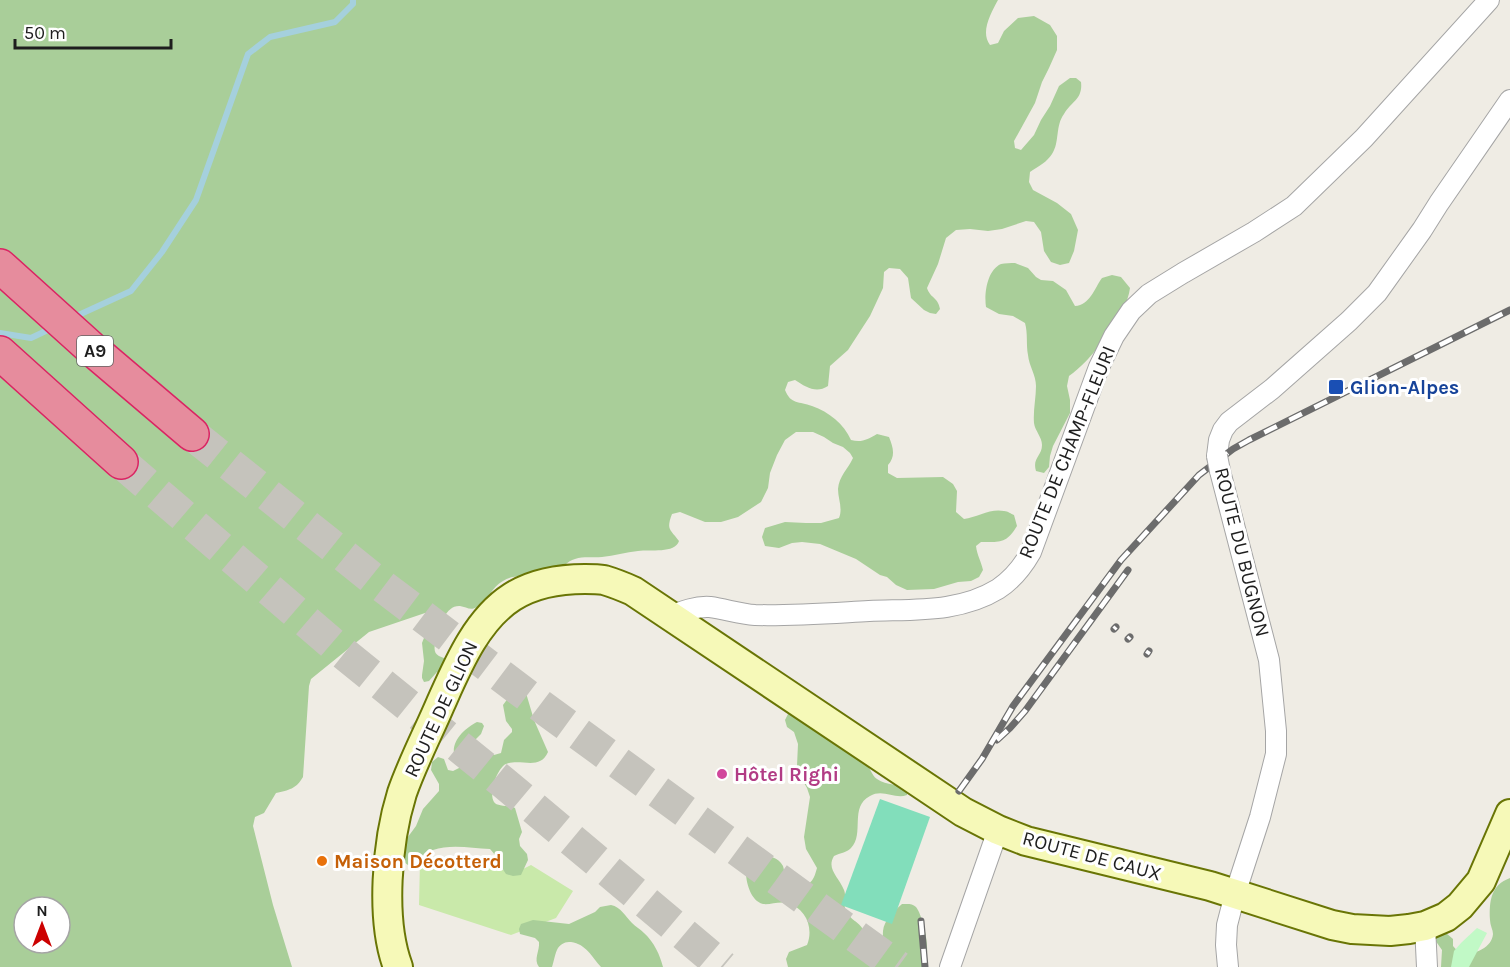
<svg xmlns="http://www.w3.org/2000/svg" width="1510" height="967" font-family="Karla,sans-serif">
  <style>
    .grass { fill: #c9e9aa }
    .forest { fill: #a9ce99; fill-rule: evenodd }
    .park { fill: #c1f9c6 }
    .pitch { fill: #82debb }
    .lines { fill: none; stroke-linecap: round; stroke-linejoin: round }
    .stream { stroke: #a5d0dd; stroke-width: 6 }
    .highway-tunnel { stroke: #c5c3bc; stroke-width: 33; stroke-dasharray: 33 16; stroke-linecap: butt }
    .street-casing { stroke: #a5a5a5; stroke-width: 22 }
    .secondary-casing { stroke: #697505; stroke-width: 32 }
    .highway-casing { stroke: #da2463; stroke-width: 36 }
    .street { stroke: #fff; stroke-width: 20 }
    .secondary { stroke: #f6f9b8; stroke-width: 28 }
    .highway { stroke: #e68c9d; stroke-width: 33 }
    .rail-casing { stroke: #6c6c6c; stroke-width: 7 }
    .rail { stroke: #fff; stroke-width: 4.5; stroke-dasharray: 14; stroke-linecap: butt }
    .street-bridge-casing { stroke: #a5a5a5; stroke-width: 22; stroke-linecap: butt }
    .street-bridge { stroke: #fff; stroke-width: 20 }
    .transit-dot { fill: #1a4fb4; stroke: #fff; stroke-width: 2 }
    .hotel-dot { fill: #d1479c; stroke: #fff; stroke-width: 2 }
    .food-dot { fill: #e8710a; stroke: #fff; stroke-width: 2 }
    .labels { text-anchor: middle; dominant-baseline: central; stroke-width: 6; stroke-linejoin: round; paint-order: stroke }
    .shield { fill: #fff; stroke: #626262; stroke-width: 1.5 }
    .shield-label { font-size: 18px; font-weight: bold; fill: #1e1e1e }
    .transit-label { font-size: 20px; font-weight: bold; fill: #164399; stroke: #fff; text-anchor: start }
    .street-label { font-size: 20px; fill: #1e1e1e; stroke: #fff }
    .hotel-label { font-size: 20px; font-weight: bold; fill: #b23c85; stroke: #fff; text-anchor: start }
    .food-label { font-size: 20px; font-weight: bold; fill: #c56008; stroke: #fff; text-anchor: start }
  </style>
  <rect width="100%" height="100%" fill="#efece4"/>
  <!-- grass -->
  <path class="grass" d="M453,856L515,873L531,865L573,891L556,918L511,935L419,905L420,861L446,862Z"/>
  <!-- forest -->
  <g class="forest">
    <path d="M0,0H998C991,13 980,32 990,45L998,43L1004,31L1018,18L1034,16L1050,25L1057,36V50L1049,68L1042,82L1035,103L1014,141L1015,148L1021,150L1034,135L1041,120L1050,106L1059,86L1070,78H1076L1081,82C1083,99 1072,101 1064,114C1055,126 1060,142 1052,154C1047,162 1039,166 1030,172L1029,182L1033,190L1057,203L1071,214L1078,230L1074,251L1069,263L1060,265L1051,262L1044,251L1041,232L1034,222L1026,221L1002,229L988,231L970,229L956,230L946,238L938,264L927,288C930,298 938,297 940,309L936,314L930,313L924,310L911,298L908,278L900,269L889,268L884,272L883,288L870,316L848,350L830,366L828,386C816,394 806,387 795,380L788,382L785,390C791,405 799,401 812,406C829,412 844,424 851,440C862,443 868,439 877,434L889,437C893,447 896,456 888,465V473L897,478L943,477L953,484L957,491L956,512L964,519C977,517 991,508 1004,511C1008,511 1011,514 1014,515L1017,526C1006,544 1000,542 981,542L976,546C977,555 981,561 983,570L979,577L971,581L958,582L934,589L907,590L896,585L887,577L880,575L856,559L820,544L802,542L792,543L779,548L765,546L762,537L765,528L785,522L806,523H821L839,518C843,508 838,499 838,489C839,476 848,469 853,458L850,453L843,447L833,443L824,437L813,432H796L785,440L777,455L770,473L768,488L761,502L738,517L721,522H705L680,512L672,514C666,530 670,529 679,541C675,554 650,549 638,551C626,552 614,556 602,557C592,558 584,556 575,559C567,561 563,568 556,571C551,574 543,575 538,576C525,578 516,573 503,581C492,587 488,600 477,607C471,611 466,607 460,606C446,605 440,625 437,636C431,656 436,655 452,661L447,670L437,672L429,681L424,682L422,678V675L424,661L422,643L432,617L430,614L425,613L369,632L311,679L309,686L303,777C296,789 289,790 276,793L264,813L255,817L253,826L273,905L292,967H0ZM24,907H60V943H24Z"/>
    <path d="M1015,263L1028,268L1036,277L1041,280L1053,281L1066,290L1075,306C1090,305 1094,289 1102,278L1112,275L1121,277L1130,288C1127,315 1090,362 1069,376L1067,386L1070,400V413L1053,446L1050,456L1049,467L1044,473L1036,471C1032,458 1042,456 1042,445C1042,437 1035,431 1034,423C1033,411 1036,398 1036,386C1036,375 1029,366 1028,355C1026,344 1028,334 1025,323L1013,316L999,314L986,307C984,294 987,270 1001,264C1005,263 1011,263 1015,263Z"/>
    <path d="M522,689L526,693L534,720L548,752C540,771 521,758 506,764C498,767 488,793 494,802C497,807 509,805 515,808L522,832L519,839L520,846L527,854L528,860L521,875L513,876L506,874C500,865 497,856 490,849C471,848 450,844 433,850C424,854 418,862 408,865L401,860L402,845L416,826L423,809L439,791V784L431,770L432,762L438,757L444,759L448,770L453,771L459,768C459,762 456,759 454,754C452,739 466,728 477,722L482,723L484,726L481,734L473,742L475,748L494,755L501,753L504,740L512,732V729L506,721L503,705L514,690Z"/>
    <path d="M795,712C818,728 842,744 864,761C870,766 871,775 877,779C887,786 899,783 907,790V795C895,800 883,788 870,796C849,807 865,834 851,848C848,852 840,853 834,856C826,869 839,877 844,890C847,897 842,906 847,913C854,923 860,921 866,935C864,947 856,950 866,962L875,963C888,948 882,948 883,931C884,920 894,911 902,904C907,904 912,903 916,907C923,916 930,947 926,958C925,961 923,964 922,967H788L786,959L789,952L807,945C814,928 806,908 787,903C779,901 770,905 763,904C749,900 745,878 746,867L756,856C766,856 777,855 783,866C784,869 784,872 785,875C789,882 795,884 801,887C812,884 814,879 817,868L806,849L804,837L810,797L807,788L800,776L797,766L798,744L794,732L787,727L785,720L788,714Z"/>
    <path d="M1510,878V967H1441L1442,950L1435,940L1437,935L1446,933L1453,939V946L1460,954C1472,955 1492,949 1493,934C1493,930 1490,925 1490,920C1489,901 1491,885 1510,878Z"/>
    <path d="M611,905C621,907 625,916 632,923C636,927 640,929 644,933C654,942 660,955 663,967H601C592,957 586,944 571,942C565,942 562,943 558,948C555,953 554,961 552,967H539C533,959 540,951 539,942L535,938L520,934L519,929L521,924L533,920L569,924L595,912L600,907Z"/>
  </g>
  <!-- park -->
  <path class="park" d="M1477,928L1487,933L1469,967H1451L1454,951L1461,943Z"/>
  <!-- pitch -->
  <path class="pitch" d="M880,799L930,817L892,924L841,905Z"/>
  <g class="lines">
    <!-- stream -->
    <g class="stream">
      <path d="M72,318L131,291L162,252L196,200L248,54L270,37L335,22L353,4V0"/>
      <path d="M0,333L31,338L52,328"/>
    </g>
    <!-- highway-tunnel -->
    <g class="highway-tunnel">
      <path d="M192,434L377,582L549,712L898,967"/>
      <path d="M121,462L342,652L504,783L723,967"/>
    </g>
    <!-- street casing -->
    <g class="street-casing">
      <g id="street">
        <path d="M1217,456L1219,440L1223,430L1229,422L1272,389L1349,321L1377,293L1422,230L1439,203L1510,100"/>
        <path d="M1220,471L1269,660L1276,731V754L1260,817L1235,894L1227,925L1226,945L1228,967"/>
        <path d="M671,616C683,611 696,606 710,607C725,609 740,614 755,615C793,616 832,613 869,611C913,609 959,613 998,589C1012,580 1023,566 1031,552L1099,367L1114,336L1131,311L1149,294L1183,273L1254,232L1294,206L1364,138L1489,0"/>
        <path d="M1425,926L1427,967"/>
        <path d="M950,967L998,830"/>
      </g>
    </g>
    <!-- secondary casing -->
    <g class="secondary-casing">
      <path id="secondary" d="M398,967C380,919 387,841 402,793C412,764 428,733 440,705C457,667 476,620 512,597C534,583 559,579 585,579C591,579 598,579 604,580C614,583 624,587 633,591L963,812L998,830L1026,841L1210,886L1332,925L1352,929L1390,931L1409,929L1425,926L1446,917L1460,906L1481,881L1510,814"/>
    </g>
    <!-- highway casing -->
    <g class="highway-casing">
      <g id="highway">
        <path d="M0,266L92,349L192,434"/>
        <path d="M0,353L121,462"/>
      </g>
    </g>
    <!-- street -->
    <use href="#street" class="street"/>
    <!-- secondary -->
    <use href="#secondary" class="secondary"/>
    <!-- highway -->
    <use href="#highway" class="highway"/>
    <!-- rail casing -->
    <g class="rail-casing">
      <g id="rail">
        <path d="M1114,629L1116,627"/>
        <path d="M1128,639L1130,637"/>
        <path d="M1147,654L1149,651"/>
        <path d="M997,740L1010,728L1025,711L1128,570"/>
        <path d="M959,791L982,759L1013,706L1121,560L1199,475L1233,449L1249,440L1510,310"/>
        <path d="M921,921L925,967"/>
      </g>
    </g>
    <!-- rail -->
    <use href="#rail" class="rail"/>
    <!-- street-bridge casing -->
    <g class="street-bridge-casing">
      <path id="street-bridge" d="M1217,456L1220,471"/>
    </g>
    <!-- street-bridge -->
    <use href="#street-bridge" class="street-bridge"/>
  </g>
  <!-- markers -->
  <rect class="transit-dot" x="1328" y="379" width="16" height="16" rx="3"/>
  <circle class="hotel-dot" cx="722" cy="774" r="6"/>
  <circle class="food-dot" cx="322" cy="861" r="6"/>
  <g class="labels">
    <!-- shield labels -->
    <rect class="shield" x="77" y="336" width="36" height="30" rx="4.5"/>
    <g class="shield-label">
      <text x="95" y="351">A9</text>
    </g>
    <!-- transit labels -->
    <g class="transit-label">
      <text x="1350" y="387">Glion-Alpes</text>
    </g>
    <!-- street labels -->
    <g class="street-label">
      <text transform="translate(1067 452) rotate(-68)">ROUTE DE CHAMP-FLEURI</text>
      <text transform="translate(1242 552) rotate(76)">ROUTE DU BUGNON</text>
      <text transform="translate(441 709) rotate(-65)">ROUTE DE GLION</text>
      <text transform="translate(1092 856) rotate(15)">ROUTE DE CAUX</text>
    </g>
    <!-- hotel labels -->
    <g class="hotel-label">
      <text x="734" y="774">Hôtel Righi</text>
    </g>
    <!-- food labels -->
    <g class="food-label">
      <text x="334" y="861">Maison Décotterd</text>
    </g>
  </g>
  <!-- north arrow -->
  <g transform="translate(42 925)"><circle r="28" fill="#ffffff" stroke="#a5a5a5" stroke-width="1.5"/>
  <path d="M0-4.5L10 22L0 15L-10 22Z" fill="#cc0101"/>
  <text y="-9" font-size="16" font-weight="bold" text-anchor="middle" fill="#1e1e1e">N</text>
  </g>
  <!-- scale -->
  <path d="M15 39v9h156v-9" fill="none" stroke="#1e1e1e" stroke-width="3"/>
  <text x="24" y="39" font-size="18" fill="#1e1e1e" stroke="#ffffff" stroke-width="4.5" paint-order="stroke">50 m</text>
</svg>
